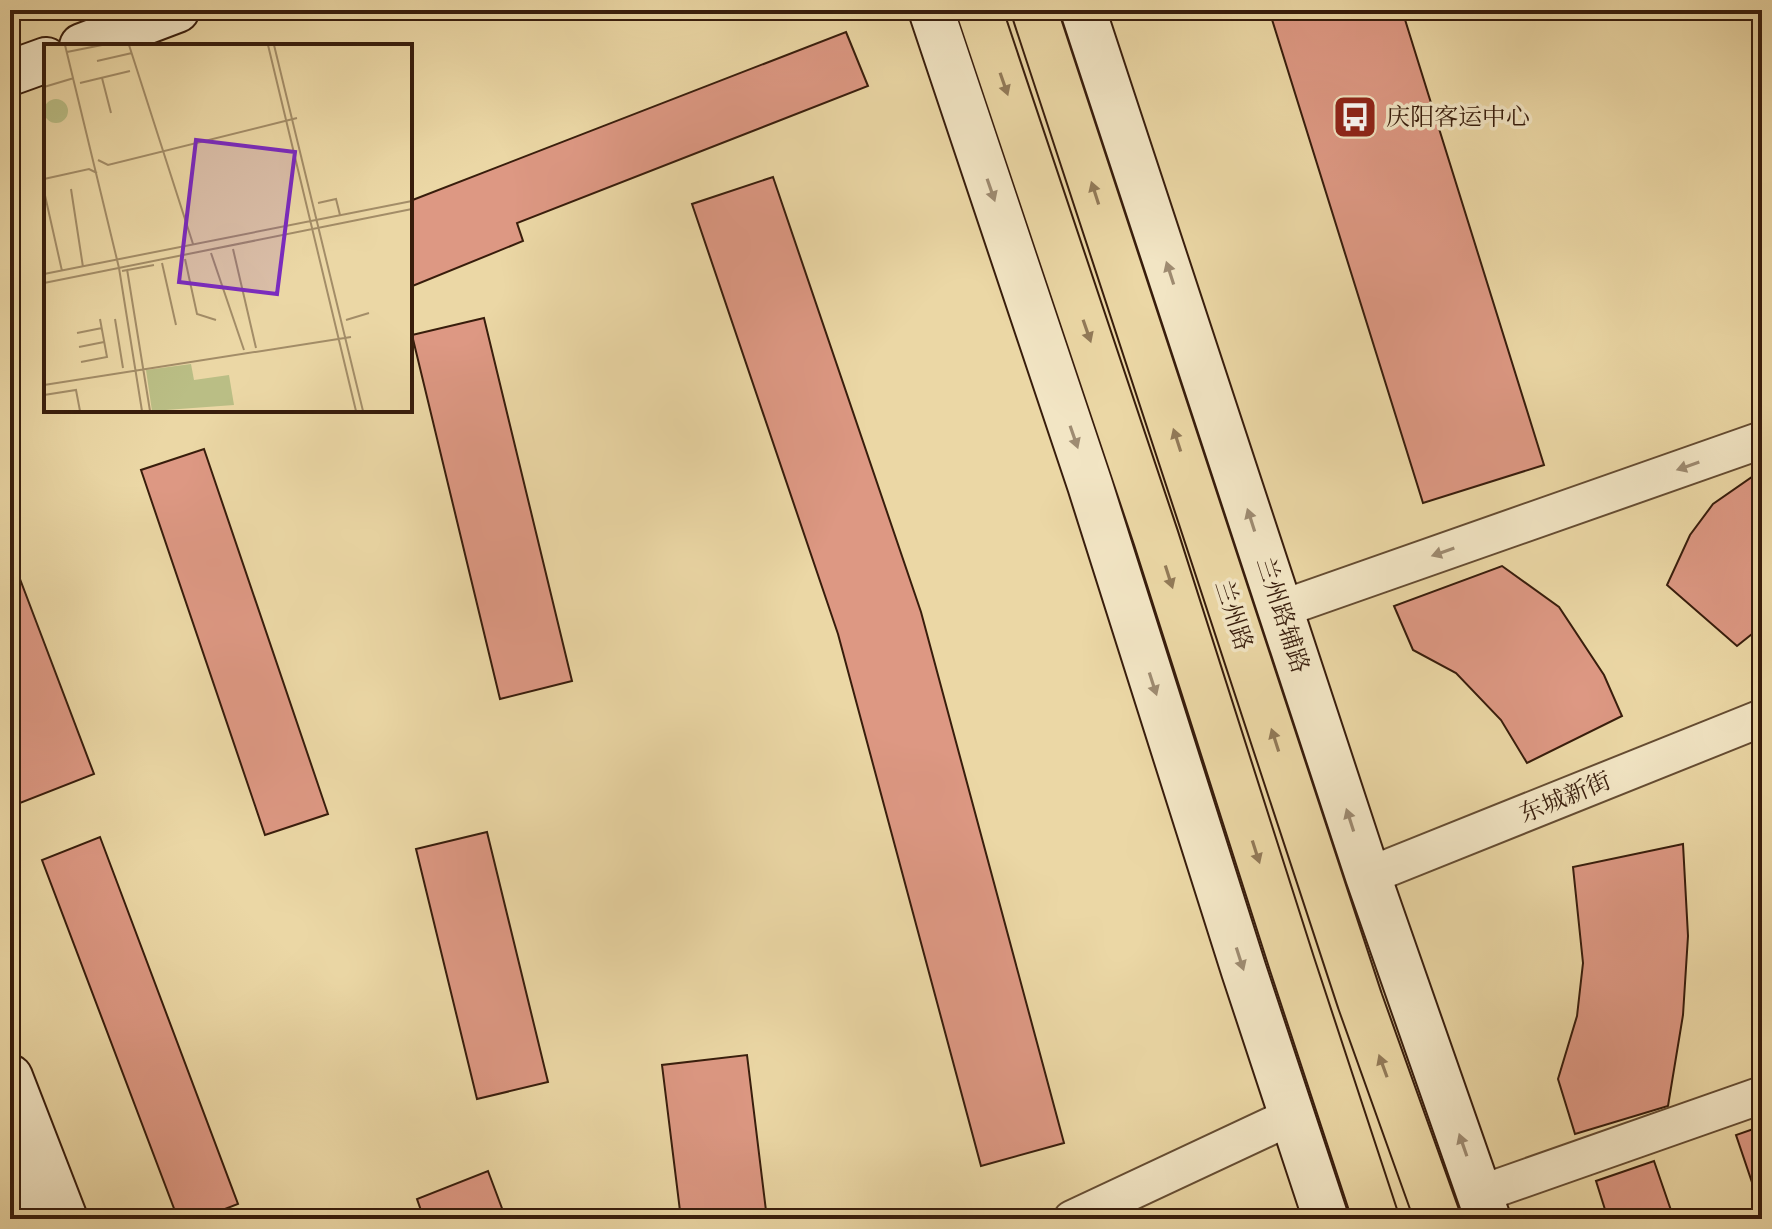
<svg xmlns="http://www.w3.org/2000/svg" width="1772" height="1229" font-family="'IM FELL Great Primer','Noto Serif SC',serif">
  <style>
    .building { fill: #dd9883; stroke: #381d0c; stroke-width: 2 }
    .lines { fill: none; stroke-linecap: round; stroke-linejoin: round }
    .street-casing { stroke: #654c32; stroke-width: 40 }
    .secondary-casing { stroke: #381d0c; stroke-width: 48 }
    .primary-casing { stroke: #381d0c; stroke-width: 48 }
    .street { stroke: #f2e5c4; stroke-width: 36 }
    .secondary { stroke: #f2e5c4; stroke-width: 44 }
    .primary { stroke: #ebd7a5; stroke-width: 44 }
    .oneway { fill: #927a58 }
    .oneway2 { fill: #9e8b71 }
    .labels { text-anchor: middle; dominant-baseline: central; stroke-width: 7; stroke-linejoin: round; paint-order: stroke }
    .poi-label { font-size: 24px; fill: #381d0c; stroke: #f2e5c4; text-anchor: start }
    .street-label { font-size: 24px; fill: #381d0c; stroke: #f2e5c4 }
    .inset-road { fill: none; stroke: #a38d68; stroke-width: 2 }
    .view { fill: #7b2cbf; fill-opacity: 0.15; stroke: #7b2cbf; stroke-width: 4 }
    .inset-edge { fill: none; stroke: #381d0c; stroke-width: 4 }
  </style>
  <rect width="100%" height="100%" fill="#ebd7a5"/>
  <filter id="stains"><feTurbulence type="fractalNoise" baseFrequency=".0025" numOctaves="4"/><feColorMatrix values="0 0 0 0 .2 0 0 0 0 .09 0 0 0 0 .02 0 0 0 .5 -.17"/></filter>
  <radialGradient id="worn" r=".72"><stop offset=".6" stop-color="#630" stop-opacity="0"/><stop offset="1" stop-color="#630" stop-opacity=".3"/></radialGradient>
  <!-- building -->
  <g class="building">
    <path d="M1269,10H1402L1544,465L1423,503Z"/>
    <path d="M846,32L868,86L517,223L523,241L410,287V201Z"/>
    <path d="M773,177L921,612L1064,1143L981,1166L838,634L692,204Z"/>
    <path d="M484,318L572,681L500,699L412,335Z"/>
    <path d="M204,449L328,814L265,835L141,470Z"/>
    <path d="M1762,470V626L1737,646L1667,585L1690,535L1713,504Z"/>
    <path d="M12,558L94,774L20,803L10,777V559Z"/>
    <path d="M1502,566L1559,607L1604,675L1622,716L1527,763L1501,720L1456,673L1413,650L1394,606Z"/>
    <path d="M487,832L548,1082L477,1099L416,849Z"/>
    <path d="M100,837L238,1204L199,1219H178L42,860Z"/>
    <path d="M1683,844L1688,936L1683,1015L1668,1106L1575,1134L1558,1079L1577,1016L1583,963L1573,867Z"/>
    <path d="M747,1055L767,1219H681L662,1065Z"/>
    <path d="M1762,1126V1199L1758,1200L1736,1135Z"/>
    <path d="M1654,1161L1674,1219H1608L1596,1181Z"/>
    <path d="M488,1171L506,1219H424L417,1199Z"/>
  </g>
  <g class="lines">
    <!-- street casing -->
    <g class="street-casing">
      <g id="street">
        <path d="M1281,609L1762,440"/>
        <path d="M1368,876L1762,718"/>
        <path d="M1480,1194L1762,1095"/>
        <path d="M1072,1219L1292,1116"/>
      </g>
    </g>
    <!-- secondary casing -->
    <g class="secondary-casing">
      <g id="secondary">
        <path d="M931,10L1090,485L1244,971L1326,1219"/>
        <path d="M1083,10L1368,876L1488,1219"/>
        <path d="M82,46L177,10"/>
        <path d="M10,73L46,60"/>
        <path d="M10,1077L65,1219"/>
        <path d="M10,1163L31,1219"/>
      </g>
    </g>
    <!-- primary casing -->
    <g class="primary-casing">
      <g id="primary">
        <path d="M979,10L1156,538L1292,964L1376,1219"/>
        <path d="M1034,10L1360,1001L1438,1219"/>
      </g>
    </g>
    <!-- street -->
    <use href="#street" class="street"/>
    <!-- secondary -->
    <use href="#secondary" class="secondary"/>
    <!-- primary -->
    <use href="#primary" class="primary"/>
  </g>
  <!-- one-way arrows -->
  <defs><path id="oneway-solid" d="M-6-.8H1V-3.2L6.5 0L1 3.2V.8H-6Z" transform="scale(2)"/></defs>
  <g class="oneway">
    <use href="#oneway-solid" transform="translate(1004 84) rotate(71)"/>
    <use href="#oneway-solid" transform="translate(1095 193) rotate(-108)"/>
    <use href="#oneway-solid" transform="translate(1087 331) rotate(71)"/>
    <use href="#oneway-solid" transform="translate(1177 440) rotate(-108)"/>
    <use href="#oneway-solid" transform="translate(1169 577) rotate(72)"/>
    <use href="#oneway-solid" transform="translate(1275 740) rotate(-108)"/>
    <use href="#oneway-solid" transform="translate(1256 852) rotate(72)"/>
    <use href="#oneway-solid" transform="translate(1383 1066) rotate(-110)"/>
  </g>
  <g class="oneway2">
    <use href="#oneway-solid" transform="translate(991 190) rotate(71)"/>
    <use href="#oneway-solid" transform="translate(1170 273) rotate(-108)"/>
    <use href="#oneway-solid" transform="translate(1074 437) rotate(71)"/>
    <use href="#oneway-solid" transform="translate(1688 466) rotate(161)"/>
    <use href="#oneway-solid" transform="translate(1251 520) rotate(-108)"/>
    <use href="#oneway-solid" transform="translate(1443 552) rotate(161)"/>
    <use href="#oneway-solid" transform="translate(1153 684) rotate(72)"/>
    <use href="#oneway-solid" transform="translate(1350 820) rotate(-108)"/>
    <use href="#oneway-solid" transform="translate(1240 959) rotate(72)"/>
    <use href="#oneway-solid" transform="translate(1463 1145) rotate(-109)"/>
  </g>
  <!-- icons -->
  <defs>
    <g id="bus-square" transform="scale(2.3)"><rect x="-9" y="-9" width="18" height="18" rx="4" fill="#8f2418" stroke="#f2e5c4"/><path d="M-5-6H5V4H4V6H2V4H-2V6H-4V4H-5ZM-3.5-4V0h7V-4ZM-3.5 1.2v1.5H-2V1.2ZM2 1.2v1.5H3.5V1.2Z" fill="#fff"/></g>
  </defs>
  <g fill-rule="evenodd">
    <use href="#bus-square" x="1355" y="117"/>
  </g>
  <g class="labels">
    <!-- poi labels -->
    <g class="poi-label">
      <text x="1386" y="117">庆阳客运中心</text>
    </g>
    <!-- street labels -->
    <g class="street-label">
      <text transform="translate(1234 615) rotate(72)">兰州路</text>
      <text transform="translate(1283 615) rotate(72)">兰州路辅路</text>
      <text transform="translate(1565 797) rotate(-22)">东城新街</text>
    </g>
  </g>
  <!-- overview -->
  <g transform="translate(44 44)">
    <rect width="368" height="368" fill="#ebd7a5"/>
    <path d="M0 67a12 12 0 1 1 24 0a12 12 0 1 1-24 0ZM147,320L150,336L185,331L190,361L108,367L102,326Z" fill="#babe85"/>
    <path class="inset-road" d="M21,1L75,224L98,367M85,1L149,200M224,1L312,367M230,1L319,367M23,8L58,1M53,17L88,9M58,34L67,69M36,39L86,27M0,43L30,34M54,116L64,121L253,74M0,135L45,125L53,129M27,145L39,223M0,147L18,227M274,159L292,155L296,171M189,205L212,304M167,209L200,306M141,215L153,270L172,276M118,219L132,281M83,225L106,367M78,227L110,221M0,230L368,157M0,239L368,165M71,275L79,324M302,276L325,269M33,289L58,284M35,303L60,298M37,318L63,313L56,275M0,341L307,293M0,351L32,346L36,367"/>
    <path class="view" d="M152,96L251,108L233,250L135,238Z"/>
    <rect width="368" height="368" class="inset-edge"/>
  </g>
  <!-- margin -->
  <rect width="1772" height="1229" fill="none" stroke="#ebd7a5" stroke-width="40"/>
  <rect x="12" y="12" width="1748" height="1205" fill="none" stroke="#381d0c" stroke-width="4"/>
  <rect x="20" y="20" width="1732" height="1189" fill="none" stroke="#381d0c" stroke-width="2"/>
  <rect width="100%" height="100%" filter="url(#stains)"/>
  <rect width="100%" height="100%" fill="url(#worn)"/>
</svg>
